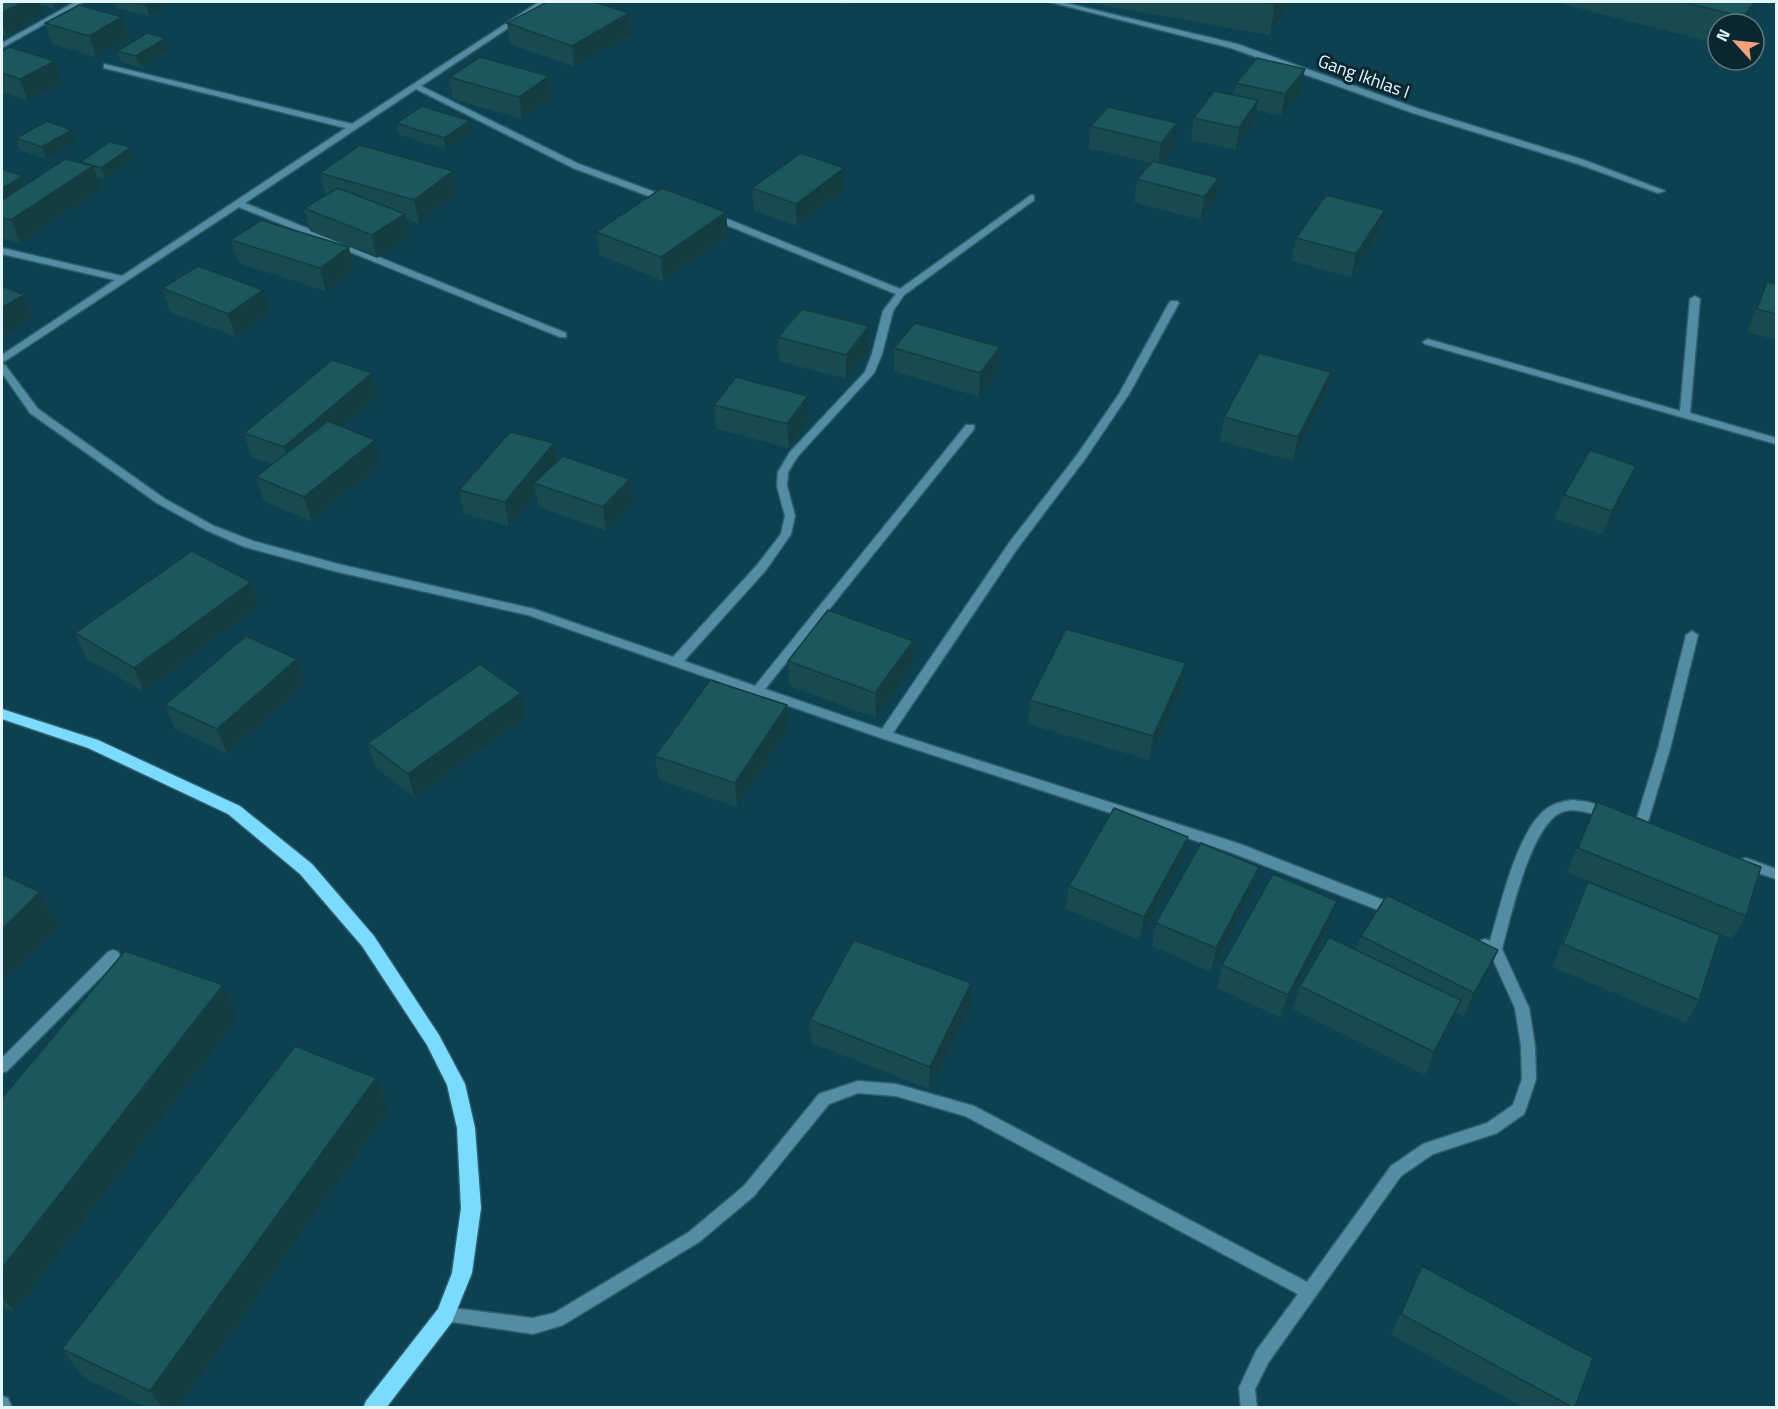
<svg xmlns="http://www.w3.org/2000/svg" width="1778" height="1409" font-family="'Titillium Web',sans-serif">
  <style>
    .lines { fill: none; stroke-linecap: round; stroke-linejoin: round }
    .minor-casing { stroke: #2f5e6d; stroke-width: 3 }
    .primary-casing { stroke: #2f5e6d; stroke-width: 3 }
    .minor { fill: #548da3; fill-rule: evenodd }
    .primary { fill: #7bdbfe; fill-rule: evenodd }
    .wall { fill: #174b50 }
    .shaded-wall { fill: #133d41 }
    .building { fill: #1b575d; stroke: #133d41; stroke-width: 1.5 }
    .labels { text-anchor: middle; dominant-baseline: central; stroke-width: 6; stroke-linejoin: round; paint-order: stroke }
    .far-street-label { font-size: 18px; fill: #e3f6fd; stroke: #0a262f }
  </style>
  <rect width="100%" height="100%" fill="#0d4152"/>
  <g class="lines">
    <!-- minor casing -->
    <g class="minor-casing">
      <g id="minor">
        <path d="M75,2H83L2,48V43Z"/>
        <path d="M539,2H547L421,86L579,164L668,197V201H662L573,168L416,89L245,203L566,333V337H560L239,207L5,361L2,362V355L115,280L2,254V248L122,276L346,128L104,68V64L352,124Z"/>
        <path d="M1050,2H1061L1237,44L1419,109L1584,160L1665,191L1658,193L1578,164L1413,113L1231,48Z"/>
        <path d="M1031,195L1034,196V200L904,295L893,311L882,354L874,373L798,456L788,472L787,486L795,516L791,534L766,570L684,661L755,686L966,425H974V429L765,689L882,729L1009,543L1077,455L1119,394L1169,303L1171,301H1177L1179,303L1129,394L1085,459L1017,549L893,733L1240,844L1401,907L1403,911L1401,915L1396,916L1391,915L1230,852L881,738L528,615L338,572L245,547L206,530L157,503L30,413L2,373V364L5,365L38,409L165,499L214,526L253,541L338,564L534,609L673,657L758,564L781,534L785,516L777,486L778,472L790,452L865,372L872,354L883,311L896,294L709,218V214H715L900,289Z"/>
        <path d="M1695,296L1700,299L1690,413L1776,438V444L1425,344L1423,342L1428,339L1431,340L1680,411L1690,299Z"/>
        <path d="M1692,631L1698,635L1670,749L1647,825L1646,828C1639,831 1629,827 1626,821L1627,818H1637L1658,749L1686,635Z"/>
        <path d="M1573,800L1588,802L1614,810L1616,813L1614,816C1603,820 1582,807 1565,811C1532,818 1510,919 1502,949L1529,1008L1535,1046L1536,1079L1526,1109L1524,1114L1497,1133L1433,1154L1401,1176L1268,1363L1255,1389L1257,1408H1241L1239,1388L1256,1351L1298,1294L965,1116L896,1096L858,1093L829,1104L754,1196L699,1242L563,1325L533,1334L439,1320L437,1315L439,1310L445,1307L533,1318L554,1313L689,1232L744,1186L819,1094L858,1081L896,1084L974,1106L1307,1282L1391,1166L1423,1144L1487,1123L1513,1105L1522,1079L1521,1046L1515,1008L1490,953L1480,949L1478,945L1480,941L1485,939L1490,941C1501,905 1516,833 1546,809C1554,803 1564,801 1573,800Z"/>
        <path d="M1746,858L1776,869V879L1741,867L1739,863L1741,859Z"/>
        <path d="M113,950L118,952L120,956L118,960L7,1071L2,1073V1058L108,952Z"/>
        <path d="M2,1396L8,1398L12,1408H2Z"/>
      </g>
    </g>
    <!-- primary casing -->
    <g class="primary-casing">
      <path id="primary" d="M2,709L98,740L240,806L312,864L374,936L439,1035L465,1084L475,1128L481,1208L472,1273L452,1322L386,1408H363L366,1401L438,1309L452,1273L461,1208L457,1128L447,1085L427,1045L362,946L300,874L228,814L88,748L2,719Z"/>
    </g>
    <!-- minor -->
    <use href="#minor" class="minor"/>
    <!-- primary -->
    <use href="#primary" class="primary"/>
  </g>
  <!-- wall -->
  <g class="wall">
    <path d="M2,2H69L55,9L42,5L45,14L6,36L2,34Z"/>
    <path d="M115,2H173L149,16L117,8Z"/>
    <path d="M830,2H852L848,5Z"/>
    <path d="M1084,2H1288V5L1270,35Z"/>
    <path d="M1554,2H1759L1750,24H1718V44Z"/>
    <path d="M629,13L632,34L575,67L510,44L507,23Z"/>
    <path d="M122,17L129,39L96,57L52,44L45,23Z"/>
    <path d="M169,49L140,67L121,62L117,51Z"/>
    <path d="M2,51L62,83L28,101L2,92Z"/>
    <path d="M549,76L552,98L522,119L453,99L449,77Z"/>
    <path d="M1236,83L1301,91L1281,116L1256,110L1254,122L1236,150L1191,140L1194,118L1234,95Z"/>
    <path d="M470,121L472,132L446,150L398,134L396,123Z"/>
    <path d="M1091,126L1174,145L1160,163L1216,200L1201,220L1134,202L1137,179L1151,163L1089,148Z"/>
    <path d="M72,130L77,141L46,159L20,150L16,138Z"/>
    <path d="M135,159L105,179L97,177L101,189L20,243L2,238V169L23,176L26,184L80,163Z"/>
    <path d="M844,168V190L797,226L754,211L752,188Z"/>
    <path d="M453,171L457,194L419,223L406,219L410,237L377,258L310,231L304,208L326,195L320,173Z"/>
    <path d="M726,212L728,235L663,281L599,255L596,232Z"/>
    <path d="M1380,232L1351,277L1291,261L1296,238Z"/>
    <path d="M231,240L354,270L326,291L238,263Z"/>
    <path d="M1767,282L1776,284V340L1747,332Z"/>
    <path d="M162,288L270,313L236,337L170,312Z"/>
    <path d="M778,337L869,350L846,379L779,361Z"/>
    <path d="M1000,347L999,371L979,397L894,371V348Z"/>
    <path d="M1331,372L1326,395L1293,461L1220,441L1224,417Z"/>
    <path d="M372,373L378,397L343,427L382,464L311,521L264,501L256,477L273,464L252,457L244,433Z"/>
    <path d="M714,405L809,420L789,448L716,429Z"/>
    <path d="M554,443L557,461L630,479L634,503L606,531L539,507L536,494L509,526L464,514L459,490Z"/>
    <path d="M1627,490L1603,535L1555,519L1564,495Z"/>
    <path d="M251,582L259,606L144,692L86,658L75,633Z"/>
    <path d="M788,661L913,665L876,718L789,686Z"/>
    <path d="M306,683L227,754L175,729L165,705Z"/>
    <path d="M1182,687L1149,760L1028,724L1030,700Z"/>
    <path d="M526,717L415,798L375,767L368,743Z"/>
    <path d="M789,729L737,807L659,780L655,756Z"/>
    <path d="M1597,802L1746,916L1732,939L1567,872Z"/>
    <path d="M1183,861L1140,940L1066,909L1069,886Z"/>
    <path d="M1588,882L1699,1000L1686,1023L1552,967L1577,906Z"/>
    <path d="M1253,891L1211,972L1152,946L1156,923Z"/>
    <path d="M1337,901L1330,925L1281,1018L1217,988L1222,965Z"/>
    <path d="M1361,936L1498,950L1488,973L1464,1017L1456,1012L1451,1023L1425,1075L1293,1009L1300,986L1356,950Z"/>
    <path d="M970,1007L929,1089L811,1043L810,1020Z"/>
    <path d="M238,1019L14,1312L2,1307V1098Z"/>
    <path d="M376,1078L389,1110L179,1407H146L84,1378L62,1349Z"/>
    <path d="M1422,1266L1575,1407H1523L1391,1335Z"/>
  </g>
  <!-- shaded-wall -->
  <g class="shaded-wall">
    <path d="M23,2H40L45,14L6,36L2,22V13Z"/>
    <path d="M52,2H69L55,9Z"/>
    <path d="M152,2H173L149,16L146,5Z"/>
    <path d="M1277,2H1288V5L1270,35L1275,4Z"/>
    <path d="M1755,2H1759L1751,22L1750,24H1740L1743,17Z"/>
    <path d="M629,13L632,34L575,67L572,46Z"/>
    <path d="M122,17L129,39L96,57L89,36Z"/>
    <path d="M166,38L169,49L140,67L136,56Z"/>
    <path d="M55,61L62,83L28,101L20,79Z"/>
    <path d="M1305,69L1301,91L1281,116L1285,94Z"/>
    <path d="M549,76L552,98L522,119L519,97Z"/>
    <path d="M1258,100L1254,122L1236,150L1239,128Z"/>
    <path d="M470,121L472,132L446,150L444,138Z"/>
    <path d="M1177,123L1174,145L1158,165L1161,143Z"/>
    <path d="M72,130L77,141L46,159L42,147Z"/>
    <path d="M131,147L135,159L105,179L101,168Z"/>
    <path d="M93,166L101,189L20,243L11,220Z"/>
    <path d="M844,168V190L797,226L796,204Z"/>
    <path d="M453,171L457,194L419,223L414,200Z"/>
    <path d="M23,176L32,199L2,217V189Z"/>
    <path d="M1219,178L1216,200L1201,220L1204,197Z"/>
    <path d="M1385,210L1380,232L1351,277L1356,254Z"/>
    <path d="M726,212L728,235L663,281L661,257Z"/>
    <path d="M405,214L410,237L377,258L372,235Z"/>
    <path d="M349,247L354,270L326,291L320,268Z"/>
    <path d="M263,290L270,313L236,337L228,314Z"/>
    <path d="M24,295L33,318L2,338V308Z"/>
    <path d="M869,326V350L846,379V355Z"/>
    <path d="M1000,347L999,371L979,397L980,373Z"/>
    <path d="M1331,372L1326,395L1293,461L1298,437Z"/>
    <path d="M372,373L378,397L291,471L284,447Z"/>
    <path d="M808,396L809,420L789,448L787,424Z"/>
    <path d="M375,440L382,464L311,521L304,497Z"/>
    <path d="M554,443L558,467L534,483L536,494L509,526L505,502Z"/>
    <path d="M1636,466L1627,490L1603,535L1612,511Z"/>
    <path d="M630,479L634,503L606,531L603,507Z"/>
    <path d="M251,582L259,606L144,692L134,668Z"/>
    <path d="M913,641V665L876,718L875,693Z"/>
    <path d="M297,659L306,683L227,754L217,729Z"/>
    <path d="M1186,663L1182,687L1149,760L1153,736Z"/>
    <path d="M521,693L526,717L415,798L408,774Z"/>
    <path d="M787,705L789,729L737,807L735,783Z"/>
    <path d="M1188,837L1183,861L1140,940L1144,917Z"/>
    <path d="M1259,867L1253,891L1211,972L1216,948Z"/>
    <path d="M40,892L59,926L2,983V929Z"/>
    <path d="M1337,901L1330,925L1281,1018L1288,995Z"/>
    <path d="M1498,950L1488,973L1464,1017L1474,993Z"/>
    <path d="M971,983L970,1007L929,1089L930,1067Z"/>
    <path d="M223,985L238,1019L14,1312L2,1296V1268Z"/>
    <path d="M1461,1000L1451,1023L1425,1075L1434,1052Z"/>
    <path d="M376,1078L389,1110L179,1407H162L150,1391Z"/>
  </g>
  <!-- building -->
  <g class="building">
    <path d="M2,2H23L2,13Z"/>
    <path d="M131,2H152L146,5Z"/>
    <path d="M547,2H594L629,13L572,46L507,23Z"/>
    <path d="M1261,2H1277L1275,4Z"/>
    <path d="M1683,2H1755L1743,17Z"/>
    <path d="M79,5L122,17L89,36L45,23Z"/>
    <path d="M147,33L166,38L136,56L117,51Z"/>
    <path d="M10,47L55,61L20,79L2,73V51Z"/>
    <path d="M480,57L549,76L519,97L449,77Z"/>
    <path d="M1257,58L1305,69L1285,94L1236,83Z"/>
    <path d="M1214,91L1258,100L1239,128L1194,118Z"/>
    <path d="M422,106L470,121L444,138L396,123Z"/>
    <path d="M1108,107L1177,123L1161,143L1091,126Z"/>
    <path d="M47,121L72,130L42,147L16,138Z"/>
    <path d="M110,142L131,147L101,168L80,162Z"/>
    <path d="M360,145L453,171L414,200L320,173Z"/>
    <path d="M801,153L844,168L796,204L752,188Z"/>
    <path d="M65,159L93,166L11,220L2,218V200Z"/>
    <path d="M1153,161L1219,178L1204,197L1137,179Z"/>
    <path d="M2,169L23,176L2,189Z"/>
    <path d="M338,188L405,214L372,235L304,208Z"/>
    <path d="M662,188L726,212L661,257L596,232Z"/>
    <path d="M1326,195L1385,210L1356,254L1296,238Z"/>
    <path d="M261,220L349,247L320,268L231,240Z"/>
    <path d="M198,266L263,290L228,314L162,288Z"/>
    <path d="M1767,282L1776,284V314L1757,309Z"/>
    <path d="M2,286L24,295L2,308Z"/>
    <path d="M802,309L869,326L846,355L778,337Z"/>
    <path d="M915,323L1000,347L980,373L894,348Z"/>
    <path d="M1259,353L1331,372L1298,437L1224,417Z"/>
    <path d="M332,360L372,373L284,447L244,433Z"/>
    <path d="M736,377L808,396L787,424L714,405Z"/>
    <path d="M328,421L375,440L304,497L256,477Z"/>
    <path d="M510,432L554,443L505,502L459,490Z"/>
    <path d="M1590,450L1636,466L1612,511L1564,495Z"/>
    <path d="M563,456L630,479L603,507L534,483Z"/>
    <path d="M192,551L251,582L134,668L75,633Z"/>
    <path d="M828,610L913,641L875,693L788,661Z"/>
    <path d="M1066,629L1186,663L1153,736L1030,700Z"/>
    <path d="M246,636L297,659L217,729L165,705Z"/>
    <path d="M480,664L521,693L408,774L368,743Z"/>
    <path d="M710,680L787,705L735,783L655,756Z"/>
    <path d="M1597,802L1761,867L1746,916L1578,848Z"/>
    <path d="M1114,808L1188,837L1144,917L1069,886Z"/>
    <path d="M1201,843L1259,867L1216,948L1156,923Z"/>
    <path d="M2,874L40,892L2,929Z"/>
    <path d="M1273,874L1337,901L1288,995L1222,965Z"/>
    <path d="M1588,882L1720,935L1699,1000L1563,944Z"/>
    <path d="M1387,895L1498,950L1474,993L1361,936Z"/>
    <path d="M1329,937L1461,1000L1434,1052L1300,986Z"/>
    <path d="M854,940L971,983L930,1067L810,1020Z"/>
    <path d="M125,951L223,985L2,1268V1098Z"/>
    <path d="M295,1046L376,1078L150,1391L62,1349Z"/>
    <path d="M1422,1266L1593,1358L1575,1407H1572L1401,1314Z"/>
  </g>
  <g class="labels">
    <!-- far-street labels -->
    <g class="far-street-label">
      <text transform="translate(1364 76) rotate(20)">Gang Ikhlas I</text>
    </g>
  </g>
  <!-- border -->
  <rect width="1778" height="1409" fill="none" stroke="#e3f6fd" stroke-width="6"/>
  <!-- north arrow -->
  <g transform="translate(1736 42) rotate(297)"><circle r="28" fill="#0a262f" stroke="#617981" stroke-width="1.5"/>
  <path d="M0-4.5L10 22L0 15L-10 22Z" fill="#f2a17e"/>
  <text y="-9" font-size="16" font-weight="bold" text-anchor="middle" fill="#e3f6fd">N</text>
  </g>
</svg>
